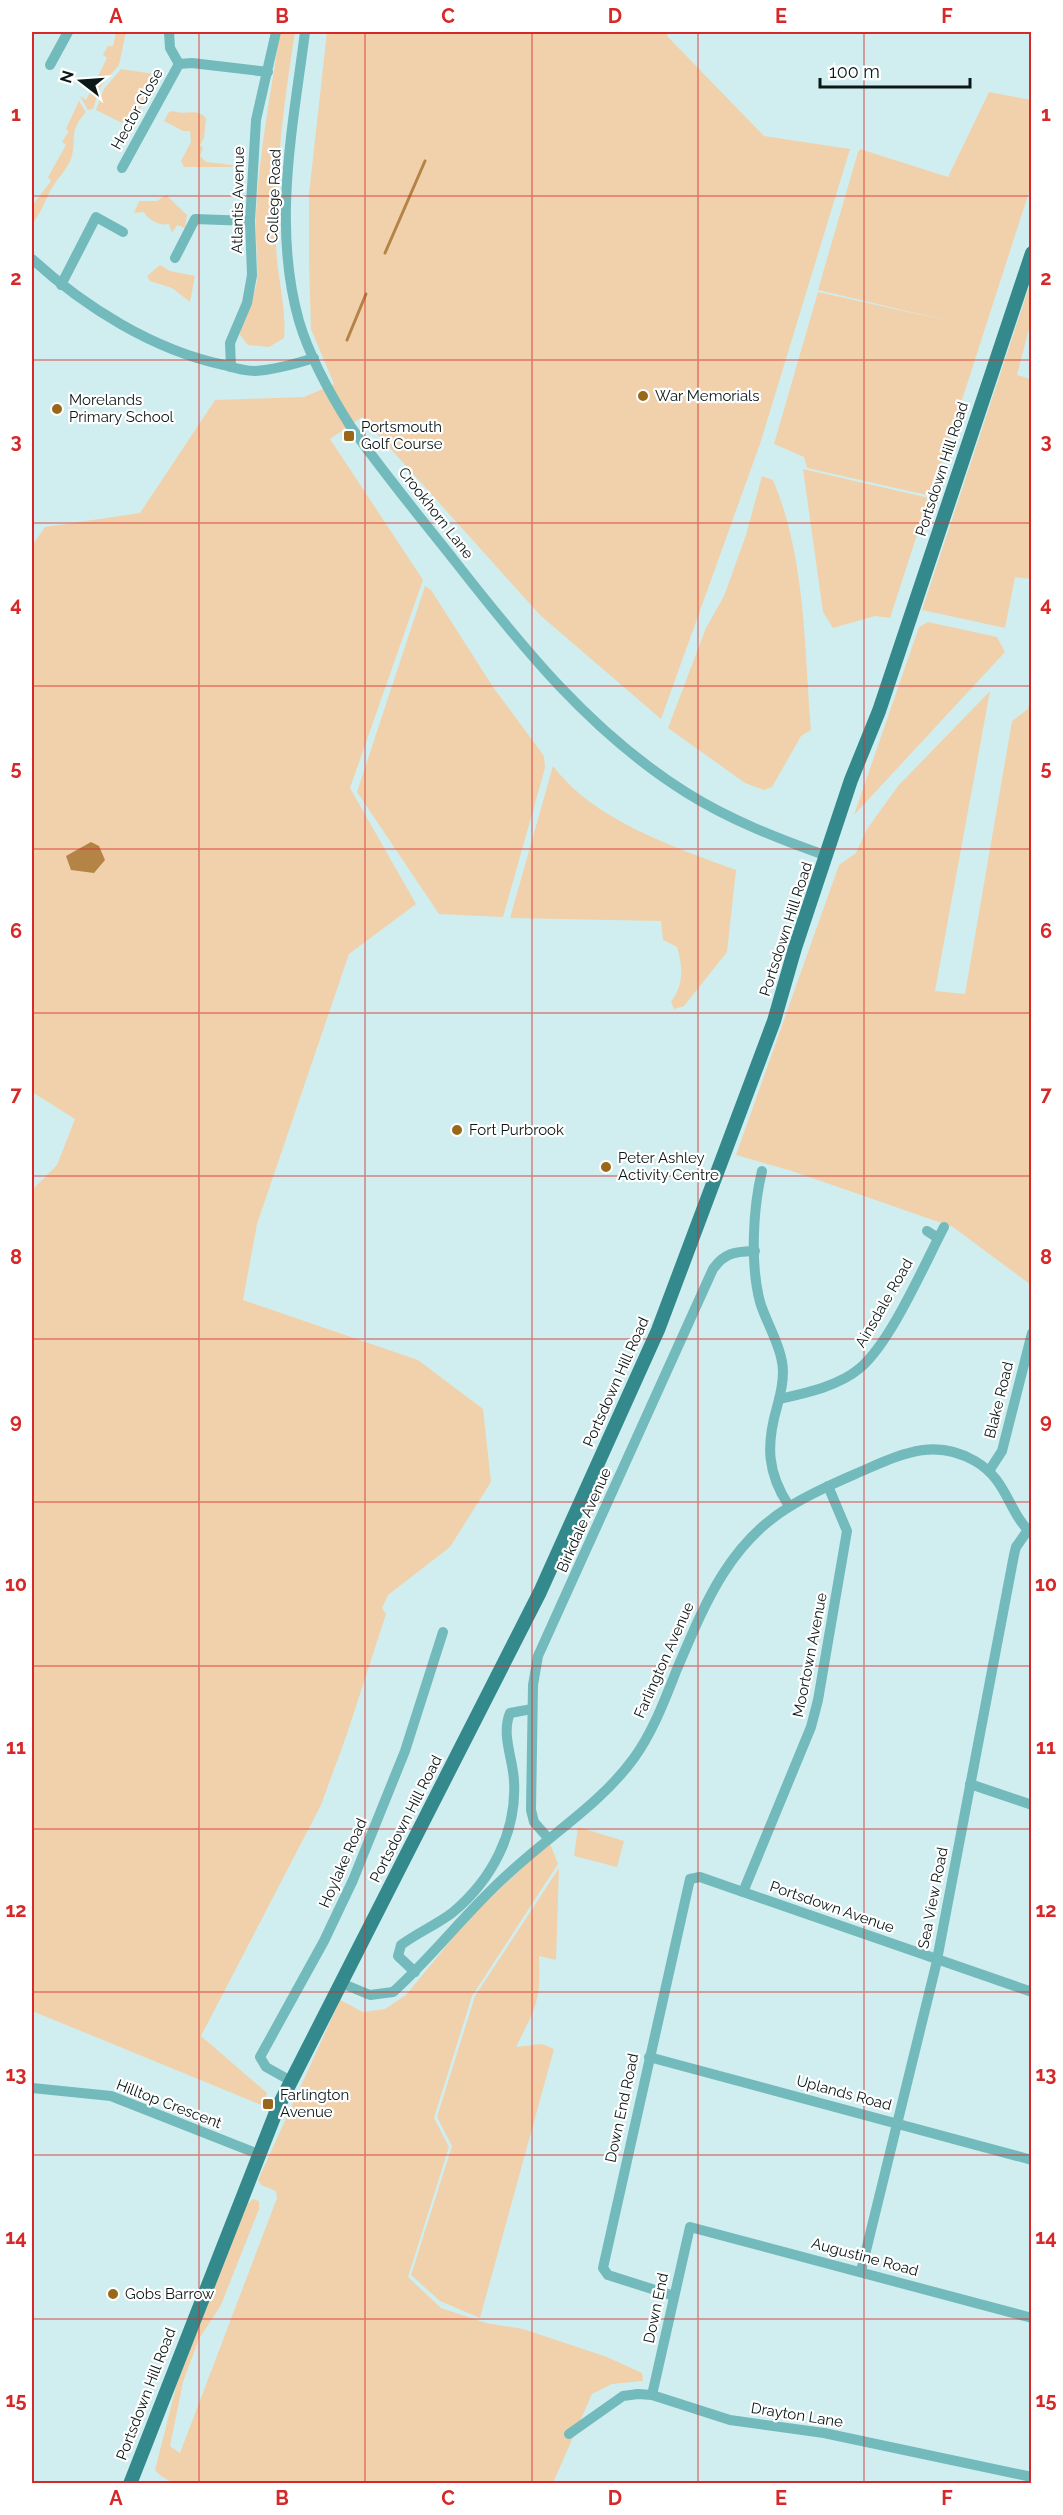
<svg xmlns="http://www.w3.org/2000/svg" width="1063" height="2515" font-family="Raleway,sans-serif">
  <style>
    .green { fill: #f1d1ab }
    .water { fill: #b48446 }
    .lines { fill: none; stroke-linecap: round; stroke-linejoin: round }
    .stream { stroke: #b48446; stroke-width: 3 }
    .minor { stroke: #73babc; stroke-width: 10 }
    .major { stroke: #33898b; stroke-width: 14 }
    .grid { fill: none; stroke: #d62828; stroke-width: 1.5; stroke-opacity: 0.55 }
    .poi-dot { fill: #99671a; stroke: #fff; stroke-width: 2 }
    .labels { text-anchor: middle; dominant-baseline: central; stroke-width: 4.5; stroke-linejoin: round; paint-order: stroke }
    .street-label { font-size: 15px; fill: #0c1717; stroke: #fff }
    .poi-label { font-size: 15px; fill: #0c1717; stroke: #fff; text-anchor: start }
    .neatline { fill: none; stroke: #d62828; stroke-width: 2 }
    .grid-label { font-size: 20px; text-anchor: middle; font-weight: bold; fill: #d62828 }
  </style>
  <rect width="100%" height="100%" fill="#d0eeef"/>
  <!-- green -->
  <g class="green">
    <path d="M116,32H126L119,65L100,87L93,109L88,110L80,96L86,100L107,58L103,55L108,46H113Z"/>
    <path d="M280,32H295C284,102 275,171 276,242C276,275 287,305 284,338L269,347L248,345L240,335C240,316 256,299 257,279C258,257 255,236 256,214C259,153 271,92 280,32Z"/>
    <path d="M327,32H669L667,36L764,136L850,149L760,444L661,719L540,615L362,417L330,439L423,580L350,788L416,904L349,954L257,1224L243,1300L418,1360L483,1409L491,1482L450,1547L388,1595L382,1608L386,1614L347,1734L321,1805L201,2036L267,2093L264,2106L32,2011V1190L57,1165L75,1119L32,1092V546L45,527L140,513L215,400L304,397L334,384L311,329L309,263V194Z"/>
    <path d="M121,69L154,74L156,78L137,115L130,112L122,123L96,110L104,89Z"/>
    <path d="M989,92L1031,100V186L931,496L807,468L804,457L774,444L818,292L949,321L818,290L858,152L860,149L948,177Z"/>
    <path d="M79,101L86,112C67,133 78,138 71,159C66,171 56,180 50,191C44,203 41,213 32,224V206L51,181L48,177L66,145L62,142L69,131L66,129Z"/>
    <path d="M173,111C185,116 196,107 206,118L204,138L200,145L203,148L200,156L206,162L232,165L234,167H184L181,161L191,142L190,131H183L164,121L169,112Z"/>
    <path d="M166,195L187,215L185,228L177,225L172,233L169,224C160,226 149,221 144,212L134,213L139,201H157Z"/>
    <path d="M160,265L170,271L195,276L190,302L172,288L150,281L147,276Z"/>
    <path d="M1031,281V321L1017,375L1031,379V579L1015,577L1005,628L922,610Z"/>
    <path d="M803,469L929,498L890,618L875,616L833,628L823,612Z"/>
    <path d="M762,476L773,480C806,558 804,647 811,730L801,736L772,787L764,790L745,783L668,728L706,628L724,596L746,535Z"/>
    <path d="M425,586L431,590L493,687L544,756L545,768L503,917L439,914L357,792Z"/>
    <path d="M928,622L997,637L1005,652L854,815L919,627Z"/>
    <path d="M990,691L935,991L965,994L1012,721L1028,709L1031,694V1285L953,1227L792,1171L736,1155L839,865L856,853L867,829L898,786Z"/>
    <path d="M553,766C593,820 674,847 736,870L727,952L684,1006L674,1009L671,1002C684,985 683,967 677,947L663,940L661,921L510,918Z"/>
    <path d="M578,1827L624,1841L617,1867L574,1856Z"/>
    <path d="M549,1841L558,1864L472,1996L434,2118L449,2147L408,2277L441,2308L486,2323L523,2329L607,2357L642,2373L643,2381L612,2384L592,2394L553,2483L175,2484L161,2476L155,2470L177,2383L247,2204L253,2199L259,2201V2209L221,2305L199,2339L183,2382L170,2446L180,2453L277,2198L276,2191L261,2185L258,2180L340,2000L363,2012L385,2009L406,1995L465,1923Z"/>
    <path d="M559,1868L556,1960L539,1956C541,2002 536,2007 516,2047L542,2044L554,2049L480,2318L440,2301L411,2275L452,2146L437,2117L475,1996Z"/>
  </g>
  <!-- water -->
  <path class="water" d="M91,842L99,846L105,860L94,873L71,870L66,856Z"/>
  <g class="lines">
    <!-- stream -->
    <g class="stream">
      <path d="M385,253L425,161"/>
      <path d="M347,340L366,294"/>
    </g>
    <!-- minor -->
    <g class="minor">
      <path d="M169,32L170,48L179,64"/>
      <path d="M305,32C293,126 272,226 299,321C310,358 330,394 351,427C383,472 419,516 454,560C522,647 591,733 687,793C730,820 779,839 827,856"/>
      <path d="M50,65L68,32"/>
      <path d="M122,168L179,64L192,63L268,72"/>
      <path d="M175,258L195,219L250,221"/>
      <path d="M32,259C85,307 153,350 224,365C234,368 245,371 255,371C275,370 295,364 314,358"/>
      <path d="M61,285L96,217L123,232"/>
      <path d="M231,367L230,343L247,303L252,275L250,221L256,120L276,32"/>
      <path d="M762,1171C753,1208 750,1264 760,1302C766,1322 779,1342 782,1362C785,1376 781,1393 777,1407C766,1445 767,1473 789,1506"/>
      <path d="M927,1231L938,1238"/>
      <path d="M779,1399C806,1393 839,1386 860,1368C891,1342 924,1265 944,1227"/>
      <path d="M989,1471L1002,1451L1032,1333"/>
      <path d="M970,1784L1032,1805"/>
      <path d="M548,1838L534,1822L531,1810L533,1685L538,1656L713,1269C725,1252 735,1252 755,1251"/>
      <path d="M743,1892L811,1727L818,1700L847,1531L828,1486"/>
      <path d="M415,1972L398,1956L401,1945C417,1933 436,1925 452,1913C492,1880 517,1832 514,1781C513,1758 501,1735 510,1713L532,1709"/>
      <path d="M341,1983L370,1995L393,1992C433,1956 466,1912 507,1875C548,1836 601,1804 634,1758C653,1732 665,1699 677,1669C704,1606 728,1544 789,1507C814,1491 842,1480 869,1468C906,1452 937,1439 975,1461C1008,1480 1008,1513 1032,1534"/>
      <path d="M649,2057L1032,2160"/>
      <path d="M291,2081L266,2067L260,2057L324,1941L353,1880L405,1751L443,1632"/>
      <path d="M32,2088L111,2096L258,2154"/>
      <path d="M861,2271L936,1965L1014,1555L1016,1547L1028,1530"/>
      <path d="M674,2296L608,2275L603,2268L690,1879L700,1877L1032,1992"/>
      <path d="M652,2395L690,2227L1032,2318"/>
      <path d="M569,2434L623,2396L638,2394L652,2395L730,2420L824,2433L1032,2477"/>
    </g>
    <!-- major -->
    <path class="major" d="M130,2484L278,2107L540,1592L658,1330L774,1021L795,948L851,780L879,711L1032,253"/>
  </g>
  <!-- grid -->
  <path class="grid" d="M199,32V2484M365,32V2484M532,32V2484M698,32V2484M864,32V2484M32,196H1032M32,360H1032M32,523H1032M32,686H1032M32,849H1032M32,1013H1032M32,1176H1032M32,1339H1032M32,1502H1032M32,1666H1032M32,1829H1032M32,1992H1032M32,2155H1032M32,2319H1032"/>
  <!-- markers -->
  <g class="poi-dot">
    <circle cx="643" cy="396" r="6"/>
    <circle cx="57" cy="409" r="6"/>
    <rect x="343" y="430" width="12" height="12" rx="3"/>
    <circle cx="457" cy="1130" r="6"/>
    <circle cx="606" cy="1167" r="6"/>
    <rect x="262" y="2098" width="12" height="12" rx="3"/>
    <circle cx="113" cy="2294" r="6"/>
  </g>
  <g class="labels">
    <!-- street labels -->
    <g class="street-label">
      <text transform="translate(137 109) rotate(-61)">Hector Close</text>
      <text transform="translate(274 196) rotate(-88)">College Road</text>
      <text transform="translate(238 200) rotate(-89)">Atlantis Avenue</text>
      <text transform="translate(942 469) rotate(-72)">Portsdown Hill Road</text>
      <text transform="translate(436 513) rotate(52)">Crookhorn Lane</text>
      <text transform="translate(786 929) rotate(-72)">Portsdown Hill Road</text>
      <text transform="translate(884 1303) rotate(-60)">Ainsdale Road</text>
      <text transform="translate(616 1382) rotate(-66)">Portsdown Hill Road</text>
      <text transform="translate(999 1400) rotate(-76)">Blake Road</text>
      <text transform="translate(584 1520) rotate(-66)">Birkdale Avenue</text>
      <text transform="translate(810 1655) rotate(-79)">Moortown Avenue</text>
      <text transform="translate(664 1660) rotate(-66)">Farlington Avenue</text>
      <text transform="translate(406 1819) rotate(-63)">Portsdown Hill Road</text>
      <text transform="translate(343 1863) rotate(-66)">Hoylake Road</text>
      <text transform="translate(933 1898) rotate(-79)">Sea View Road</text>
      <text transform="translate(832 1907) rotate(19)">Portsdown Avenue</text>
      <text transform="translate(844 2093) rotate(15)">Uplands Road</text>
      <text transform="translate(169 2104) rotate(21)">Hilltop Crescent</text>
      <text transform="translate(622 2108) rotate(-78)">Down End Road</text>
      <text transform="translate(865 2257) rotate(15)">Augustine Road</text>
      <text transform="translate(656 2308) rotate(-78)">Down End</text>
      <text transform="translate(146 2394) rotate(-69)">Portsdown Hill Road</text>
      <text transform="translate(797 2415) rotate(9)">Drayton Lane</text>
    </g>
    <!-- poi labels -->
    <g class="poi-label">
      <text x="655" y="396">War Memorials</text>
      <text x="69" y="400">Morelands<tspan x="69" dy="17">Primary School</tspan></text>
      <text x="361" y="427">Portsmouth<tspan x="361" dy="17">Golf Course</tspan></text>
      <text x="469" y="1130">Fort Purbrook</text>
      <text x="618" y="1158">Peter Ashley<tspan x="618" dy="17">Activity Centre</tspan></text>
      <text x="280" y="2095">Farlington<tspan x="280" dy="17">Avenue</tspan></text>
      <text x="125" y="2294">Gobs Barrow</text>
    </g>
  </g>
  <!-- border -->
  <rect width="1063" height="2515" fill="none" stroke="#ffffff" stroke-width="66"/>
  <!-- north arrow -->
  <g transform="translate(81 81) rotate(287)" stroke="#ffffff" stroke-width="4.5" paint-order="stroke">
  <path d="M0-4.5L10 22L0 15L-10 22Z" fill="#0c1717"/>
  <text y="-9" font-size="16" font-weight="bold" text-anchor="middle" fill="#0c1717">N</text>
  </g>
  <!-- scale -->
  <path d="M820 78v9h150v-9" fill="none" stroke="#0c1717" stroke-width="3"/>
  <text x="829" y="78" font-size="18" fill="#0c1717" stroke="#ffffff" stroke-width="4.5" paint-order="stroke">100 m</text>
  <rect x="33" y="33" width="997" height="2449" class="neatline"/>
  <g class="grid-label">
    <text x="116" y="23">A</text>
    <text x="282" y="23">B</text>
    <text x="448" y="23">C</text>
    <text x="615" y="23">D</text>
    <text x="781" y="23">E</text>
    <text x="947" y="23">F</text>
    <text x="16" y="121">1</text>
    <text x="1046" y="121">1</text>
    <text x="16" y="285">2</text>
    <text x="1046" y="285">2</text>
    <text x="16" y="448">3</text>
    <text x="1046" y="448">3</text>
    <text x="16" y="611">4</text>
    <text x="1046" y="611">4</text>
    <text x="16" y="775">5</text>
    <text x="1046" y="775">5</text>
    <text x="16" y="938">6</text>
    <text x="1046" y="938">6</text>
    <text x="16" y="1101">7</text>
    <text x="1046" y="1101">7</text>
    <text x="16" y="1264">8</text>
    <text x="1046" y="1264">8</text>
    <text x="16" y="1428">9</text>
    <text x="1046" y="1428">9</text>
    <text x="16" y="1591">10</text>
    <text x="1046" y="1591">10</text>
    <text x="16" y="1754">11</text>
    <text x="1046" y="1754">11</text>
    <text x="16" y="1917">12</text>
    <text x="1046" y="1917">12</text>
    <text x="16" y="2081">13</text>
    <text x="1046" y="2081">13</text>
    <text x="16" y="2244">14</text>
    <text x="1046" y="2244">14</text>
    <text x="16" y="2407">15</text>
    <text x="1046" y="2407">15</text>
    <text x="116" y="2505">A</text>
    <text x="282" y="2505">B</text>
    <text x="448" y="2505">C</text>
    <text x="615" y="2505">D</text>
    <text x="781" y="2505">E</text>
    <text x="947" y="2505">F</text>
  </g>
</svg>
